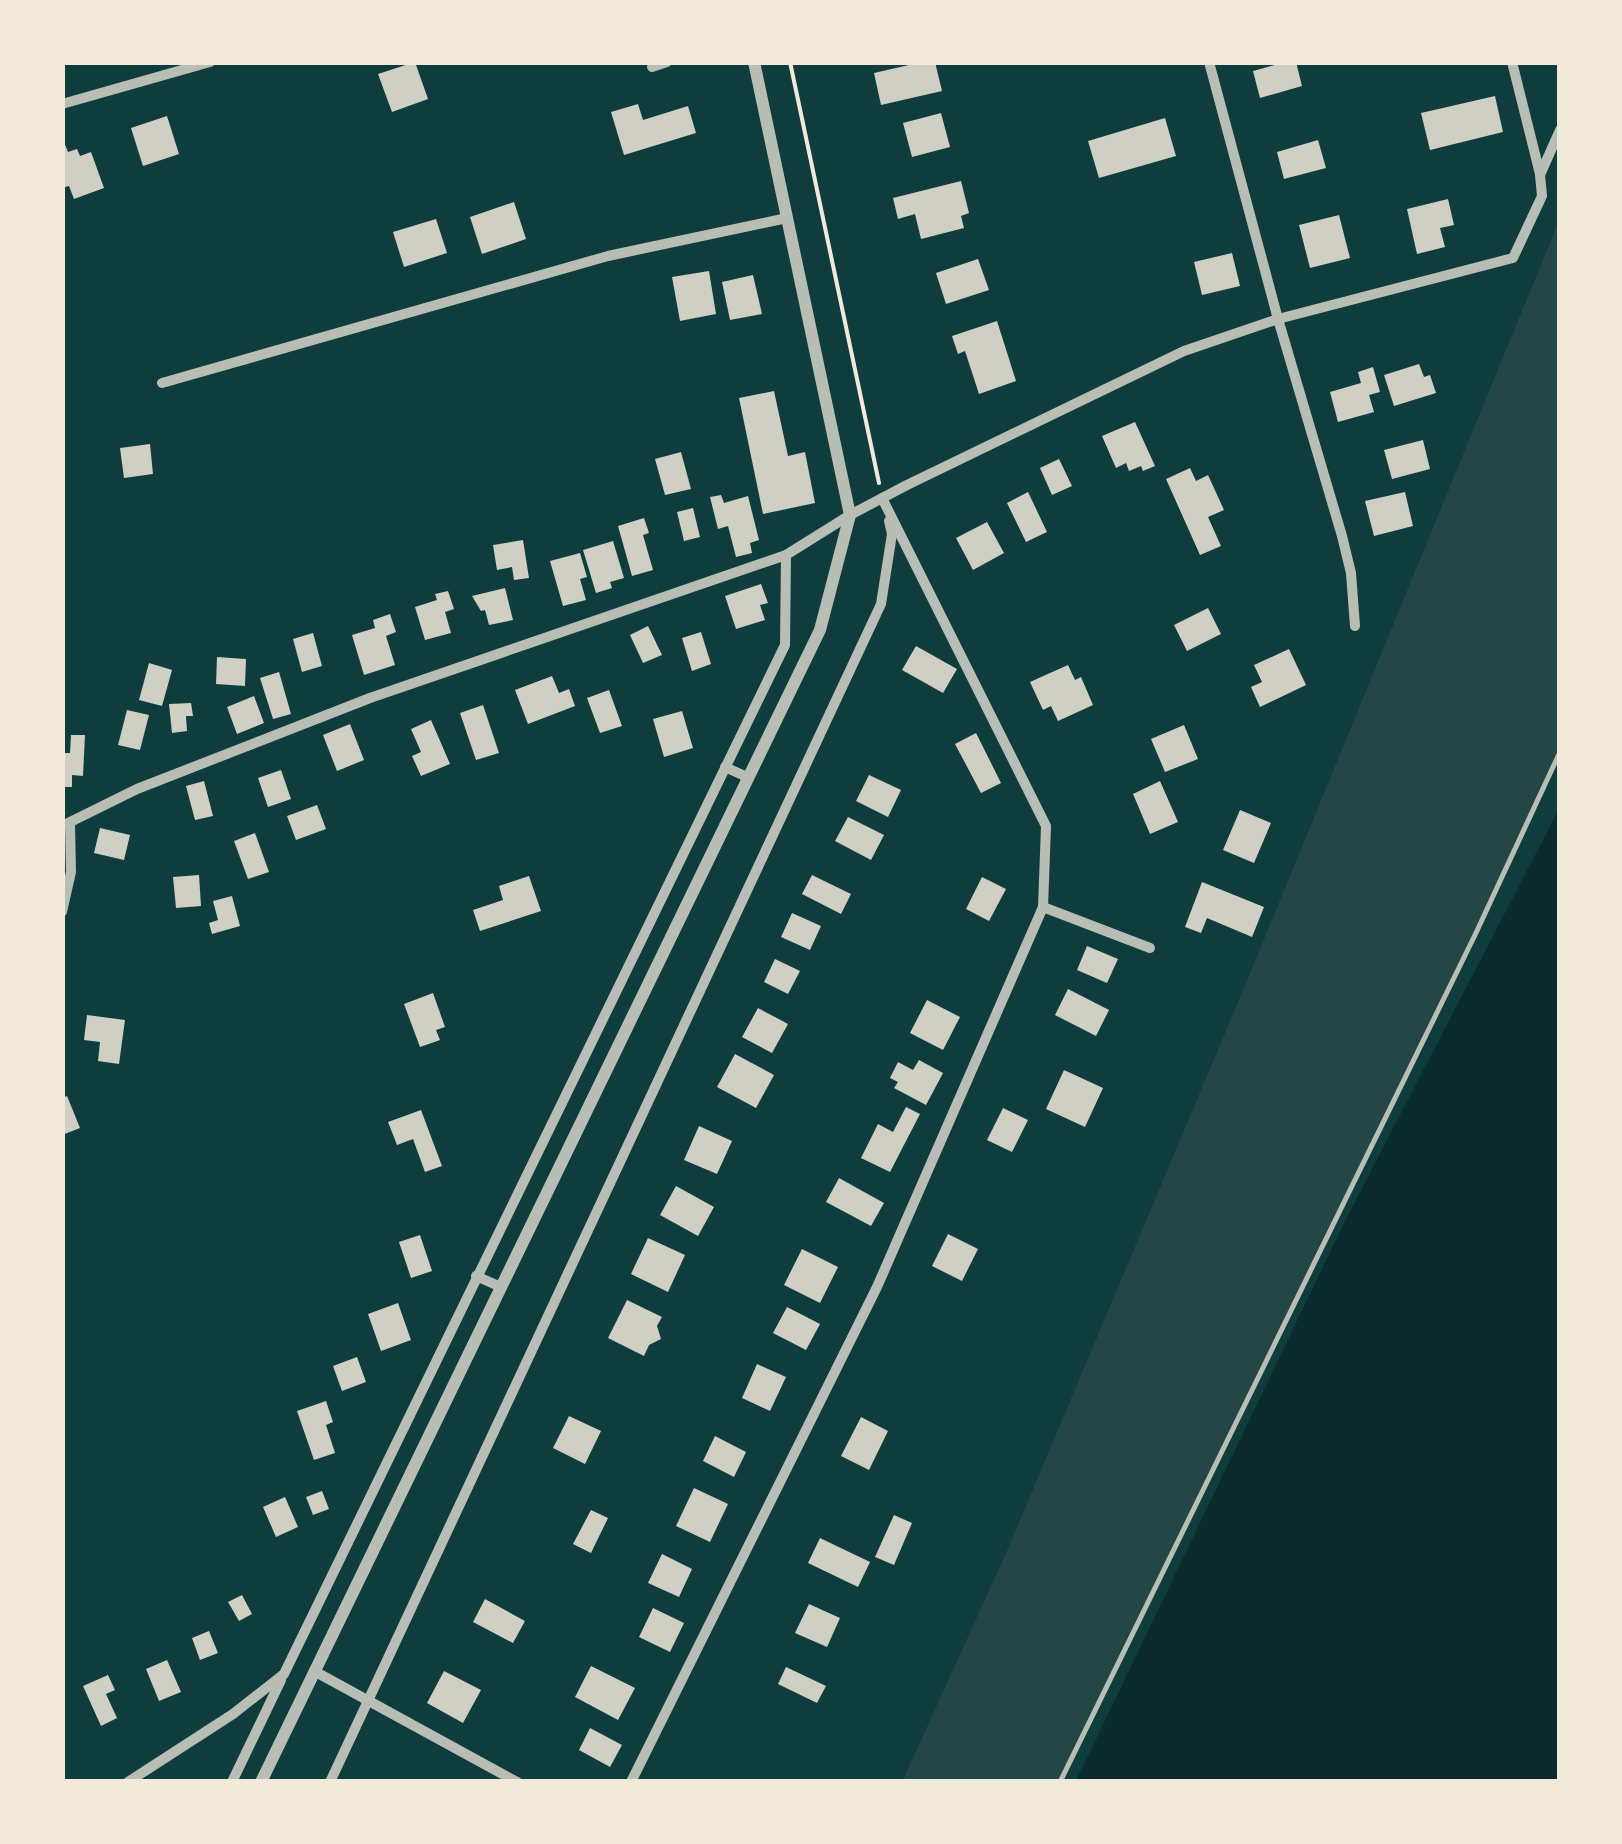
<svg xmlns="http://www.w3.org/2000/svg" width="1622" height="1844" font-family="'PT Sans Narrow',sans-serif">
  <style>
    .green { fill: #244646 }
    .water { fill: #0a2a2b }
    .building { fill: #cfcfc3 }
    .lines { fill: none; stroke-linecap: round; stroke-linejoin: round }
    .path { stroke: #f1e9da; stroke-width: 4 }
    .service { stroke: #b8beb3; stroke-width: 5 }
    .minor { stroke: #b8beb3; stroke-width: 10 }
    .tertiary { stroke: #b8beb3; stroke-width: 12 }
  </style>
  <rect width="100%" height="100%" fill="#0f3d3e"/>
  <!-- green -->
  <path class="green" d="M1559,221V752L1475,935L1060,1781L902,1782L1007,1551L1244,988Z"/>
  <!-- water -->
  <path class="water" d="M1559,809V1781H1076L1345,1221Z"/>
  <!-- building -->
  <g class="building">
    <path d="M415,62L428,99L392,112L378,74Z"/>
    <path d="M909,62H935L942,91L881,105L874,73L909,65Z"/>
    <path d="M1286,62H1296L1302,86L1260,98L1253,71Z"/>
    <path d="M1495,96L1503,132L1430,150L1421,113Z"/>
    <path d="M638,104L643,120L688,106L696,133L624,155L611,112Z"/>
    <path d="M941,113L950,147L912,157L903,123Z"/>
    <path d="M167,116L179,154L143,166L131,128Z"/>
    <path d="M1165,118L1176,156L1099,178L1088,141Z"/>
    <path d="M62,137L68,152L77,149L80,156L91,152L104,188L74,199L69,186L62,188Z"/>
    <path d="M1318,140L1326,168L1284,179L1277,152Z"/>
    <path d="M961,181L969,213L961,216L964,228L921,239L915,214L898,219L893,198Z"/>
    <path d="M1448,199L1454,225L1440,228L1445,247L1417,254L1407,209Z"/>
    <path d="M514,202L526,239L482,254L470,217Z"/>
    <path d="M1339,215L1350,258L1310,268L1299,225Z"/>
    <path d="M436,219L447,253L404,267L393,232Z"/>
    <path d="M1232,253L1240,286L1202,295L1194,262Z"/>
    <path d="M978,259L989,290L946,304L936,273Z"/>
    <path d="M709,271L716,314L680,321L672,277Z"/>
    <path d="M753,275L762,314L730,320L722,282Z"/>
    <path d="M997,321L1016,381L979,394L965,351L958,354L952,336Z"/>
    <path d="M1419,364L1424,377L1430,375L1436,393L1394,406L1384,375Z"/>
    <path d="M1373,367L1380,392L1369,395L1374,412L1338,422L1330,392L1361,383L1358,372Z"/>
    <path d="M774,391L788,456L805,452L815,503L763,514L739,398Z"/>
    <path d="M1135,422L1155,466L1143,471L1141,466L1129,471L1126,463L1116,468L1102,436Z"/>
    <path d="M1423,440L1430,469L1392,479L1384,450Z"/>
    <path d="M150,444L153,474L124,478L120,448Z"/>
    <path d="M681,452L691,489L665,495L655,459Z"/>
    <path d="M1059,459L1072,486L1052,495L1040,468Z"/>
    <path d="M1190,468L1196,481L1208,475L1224,510L1208,517L1221,546L1200,555L1166,479Z"/>
    <path d="M1028,492L1047,532L1026,542L1007,503Z"/>
    <path d="M1405,492L1413,526L1374,536L1365,501Z"/>
    <path d="M721,495L724,503L748,496L759,540L750,543L752,553L736,557L728,526L718,529L710,497Z"/>
    <path d="M693,508L700,537L684,541L677,512Z"/>
    <path d="M644,518L649,533L643,535L653,570L632,576L618,526Z"/>
    <path d="M987,522L1004,553L973,570L956,538Z"/>
    <path d="M523,540L529,578L514,580L512,567L497,570L493,545Z"/>
    <path d="M613,541L624,578L610,582L612,588L596,593L583,550Z"/>
    <path d="M580,553L587,577L580,579L586,600L563,606L550,561Z"/>
    <path d="M761,584L768,603L760,605L765,620L736,629L725,596Z"/>
    <path d="M505,588L513,620L489,625L485,610L481,611L472,596Z"/>
    <path d="M448,591L454,609L445,612L451,633L425,640L415,607L437,600L435,594Z"/>
    <path d="M1208,608L1221,634L1187,651L1174,625Z"/>
    <path d="M390,614L396,632L386,636L395,665L364,675L352,635L375,628L373,620Z"/>
    <path d="M648,626L662,655L643,663L630,635Z"/>
    <path d="M701,632L711,664L692,671L682,638Z"/>
    <path d="M313,633L322,666L302,672L293,639Z"/>
    <path d="M916,646L957,669L943,693L902,670Z"/>
    <path d="M1289,649L1306,685L1260,707L1251,687L1262,682L1254,665Z"/>
    <path d="M217,657L246,659L245,686L216,684Z"/>
    <path d="M149,663L172,670L162,706L139,700Z"/>
    <path d="M1068,665L1075,680L1081,677L1093,705L1058,721L1051,706L1043,710L1030,682Z"/>
    <path d="M279,672L291,714L273,719L260,678Z"/>
    <path d="M552,676L559,693L569,689L575,706L528,724L515,690Z"/>
    <path d="M609,690L622,726L600,733L587,698Z"/>
    <path d="M254,696L264,723L237,734L227,707Z"/>
    <path d="M191,703L193,716H186L187,731L172,733L169,704Z"/>
    <path d="M483,705L499,753L476,760L460,713Z"/>
    <path d="M127,710L149,715L140,750L118,745Z"/>
    <path d="M682,711L693,748L664,757L653,719Z"/>
    <path d="M431,720L450,764L421,776L412,756L421,752L411,729Z"/>
    <path d="M350,724L364,760L337,771L323,735Z"/>
    <path d="M1184,725L1198,759L1165,772L1151,739Z"/>
    <path d="M976,733L1001,783L981,793L955,744Z"/>
    <path d="M71,735H85L83,776L72,775V787H62V753H70Z"/>
    <path d="M281,770L291,799L268,807L258,778Z"/>
    <path d="M869,775L901,790L888,817L856,801Z"/>
    <path d="M204,781L213,816L195,820L186,786Z"/>
    <path d="M1160,781L1178,822L1150,834L1133,794Z"/>
    <path d="M317,805L326,829L296,840L287,816Z"/>
    <path d="M1240,810L1271,823L1254,863L1223,850Z"/>
    <path d="M848,817L884,835L871,860L835,841Z"/>
    <path d="M100,828L130,835L124,860L94,853Z"/>
    <path d="M255,833L269,872L248,879L234,841Z"/>
    <path d="M199,875L201,906L176,908L173,877Z"/>
    <path d="M812,875L851,894L841,914L802,894Z"/>
    <path d="M529,876L541,911L480,931L473,910L503,900L499,886Z"/>
    <path d="M982,877L1006,889L989,921L966,909Z"/>
    <path d="M1202,882L1264,907L1252,937L1207,918L1201,933L1185,927Z"/>
    <path d="M232,896L240,926L212,934L209,923L218,920L213,901Z"/>
    <path d="M792,913L821,926L810,950L781,937Z"/>
    <path d="M1087,946L1118,959L1107,983L1077,970Z"/>
    <path d="M775,959L800,971L788,994L764,982Z"/>
    <path d="M1068,989L1109,1010L1096,1036L1055,1015Z"/>
    <path d="M433,993L445,1027L436,1030L440,1040L420,1047L404,1004Z"/>
    <path d="M927,1000L960,1017L943,1050L910,1033Z"/>
    <path d="M758,1008L788,1024L772,1053L742,1037Z"/>
    <path d="M87,1015L125,1020L119,1064L98,1061L100,1042L84,1040Z"/>
    <path d="M735,1054L774,1075L756,1108L717,1087Z"/>
    <path d="M919,1060L943,1073L926,1105L894,1088L898,1082L890,1078L898,1062L913,1070Z"/>
    <path d="M1064,1070L1103,1088L1085,1127L1046,1109Z"/>
    <path d="M67,1096L80,1128L62,1135V1098Z"/>
    <path d="M906,1107L920,1114L890,1172L861,1158L878,1124L893,1132Z"/>
    <path d="M1003,1108L1028,1120L1012,1152L987,1140Z"/>
    <path d="M421,1110L442,1166L425,1172L413,1139L397,1145L388,1122Z"/>
    <path d="M699,1126L732,1141L717,1174L684,1160Z"/>
    <path d="M839,1178L884,1203L871,1226L826,1202Z"/>
    <path d="M676,1186L714,1207L698,1236L660,1215Z"/>
    <path d="M948,1234L978,1249L962,1281L932,1266Z"/>
    <path d="M420,1235L432,1271L411,1278L399,1242Z"/>
    <path d="M648,1238L685,1255L668,1292L631,1274Z"/>
    <path d="M802,1249L838,1267L820,1303L784,1285Z"/>
    <path d="M627,1300L662,1317L657,1326L661,1339L649,1345L644,1356L608,1338Z"/>
    <path d="M398,1303L411,1340L381,1351L368,1314Z"/>
    <path d="M787,1307L820,1324L806,1350L773,1333Z"/>
    <path d="M357,1357L366,1382L342,1391L333,1366Z"/>
    <path d="M757,1364L786,1377L770,1411L742,1398Z"/>
    <path d="M326,1401L333,1422L326,1425L335,1453L314,1460L297,1411Z"/>
    <path d="M569,1416L601,1431L585,1464L553,1448Z"/>
    <path d="M861,1417L888,1431L869,1470L841,1456Z"/>
    <path d="M715,1436L746,1452L734,1477L703,1461Z"/>
    <path d="M694,1488L728,1504L710,1542L676,1526Z"/>
    <path d="M322,1491L329,1509L313,1515L306,1497Z"/>
    <path d="M285,1497L298,1527L276,1537L263,1507Z"/>
    <path d="M591,1510L608,1518L591,1553L573,1544Z"/>
    <path d="M894,1515L912,1523L894,1565L875,1557Z"/>
    <path d="M820,1538L870,1562L858,1587L808,1563Z"/>
    <path d="M662,1554L692,1569L679,1597L648,1583Z"/>
    <path d="M242,1595L252,1614L239,1621L228,1602Z"/>
    <path d="M485,1599L525,1621L513,1643L473,1622Z"/>
    <path d="M809,1604L840,1618L827,1647L795,1633Z"/>
    <path d="M653,1608L684,1623L670,1652L639,1637Z"/>
    <path d="M209,1631L218,1653L200,1660L192,1638Z"/>
    <path d="M167,1660L181,1692L159,1701L146,1669Z"/>
    <path d="M591,1666L635,1688L618,1720L575,1697Z"/>
    <path d="M786,1667L826,1686L817,1703L778,1684Z"/>
    <path d="M444,1671L481,1690L463,1723L427,1703Z"/>
    <path d="M108,1675L115,1690L106,1694L117,1718L101,1726L83,1686Z"/>
    <path d="M590,1728L622,1745L610,1767L579,1750Z"/>
  </g>
  <g class="lines">
    <!-- path -->
    <path class="path" d="M790,62L879,483"/>
    <!-- service -->
    <path class="service" d="M1060,1782L1475,935L1560,752"/>
    <!-- minor -->
    <g class="minor">
      <path d="M1209,62L1278,319L1342,536L1351,573L1355,626"/>
      <path d="M1512,62L1540,174"/>
      <path d="M652,67L667,62"/>
      <path d="M62,104L210,62"/>
      <path d="M162,383L608,256L787,218"/>
      <path d="M725,767L747,777"/>
      <path d="M62,826L137,789L370,698L786,555L850,515L907,485L1184,351L1278,319L1513,258L1542,196L1540,175L1560,130"/>
      <path d="M1043,907L1150,948"/>
      <path d="M62,912L71,872L70,824"/>
      <path d="M476,1276L501,1287"/>
      <path d="M314,1671L517,1782"/>
      <path d="M128,1782L233,1714L284,1674L785,645L786,555"/>
      <path d="M232,1782L281,1680"/>
      <path d="M330,1782L881,604L892,534L889,521"/>
      <path d="M631,1782L877,1287L1043,907L1046,826L882,498"/>
    </g>
    <!-- tertiary -->
    <path class="tertiary" d="M261,1782L820,630L850,515L754,62"/>
  </g>
  <!-- border -->
  <rect width="1622" height="1844" fill="none" stroke="#f1e9da" stroke-width="130"/>
</svg>
